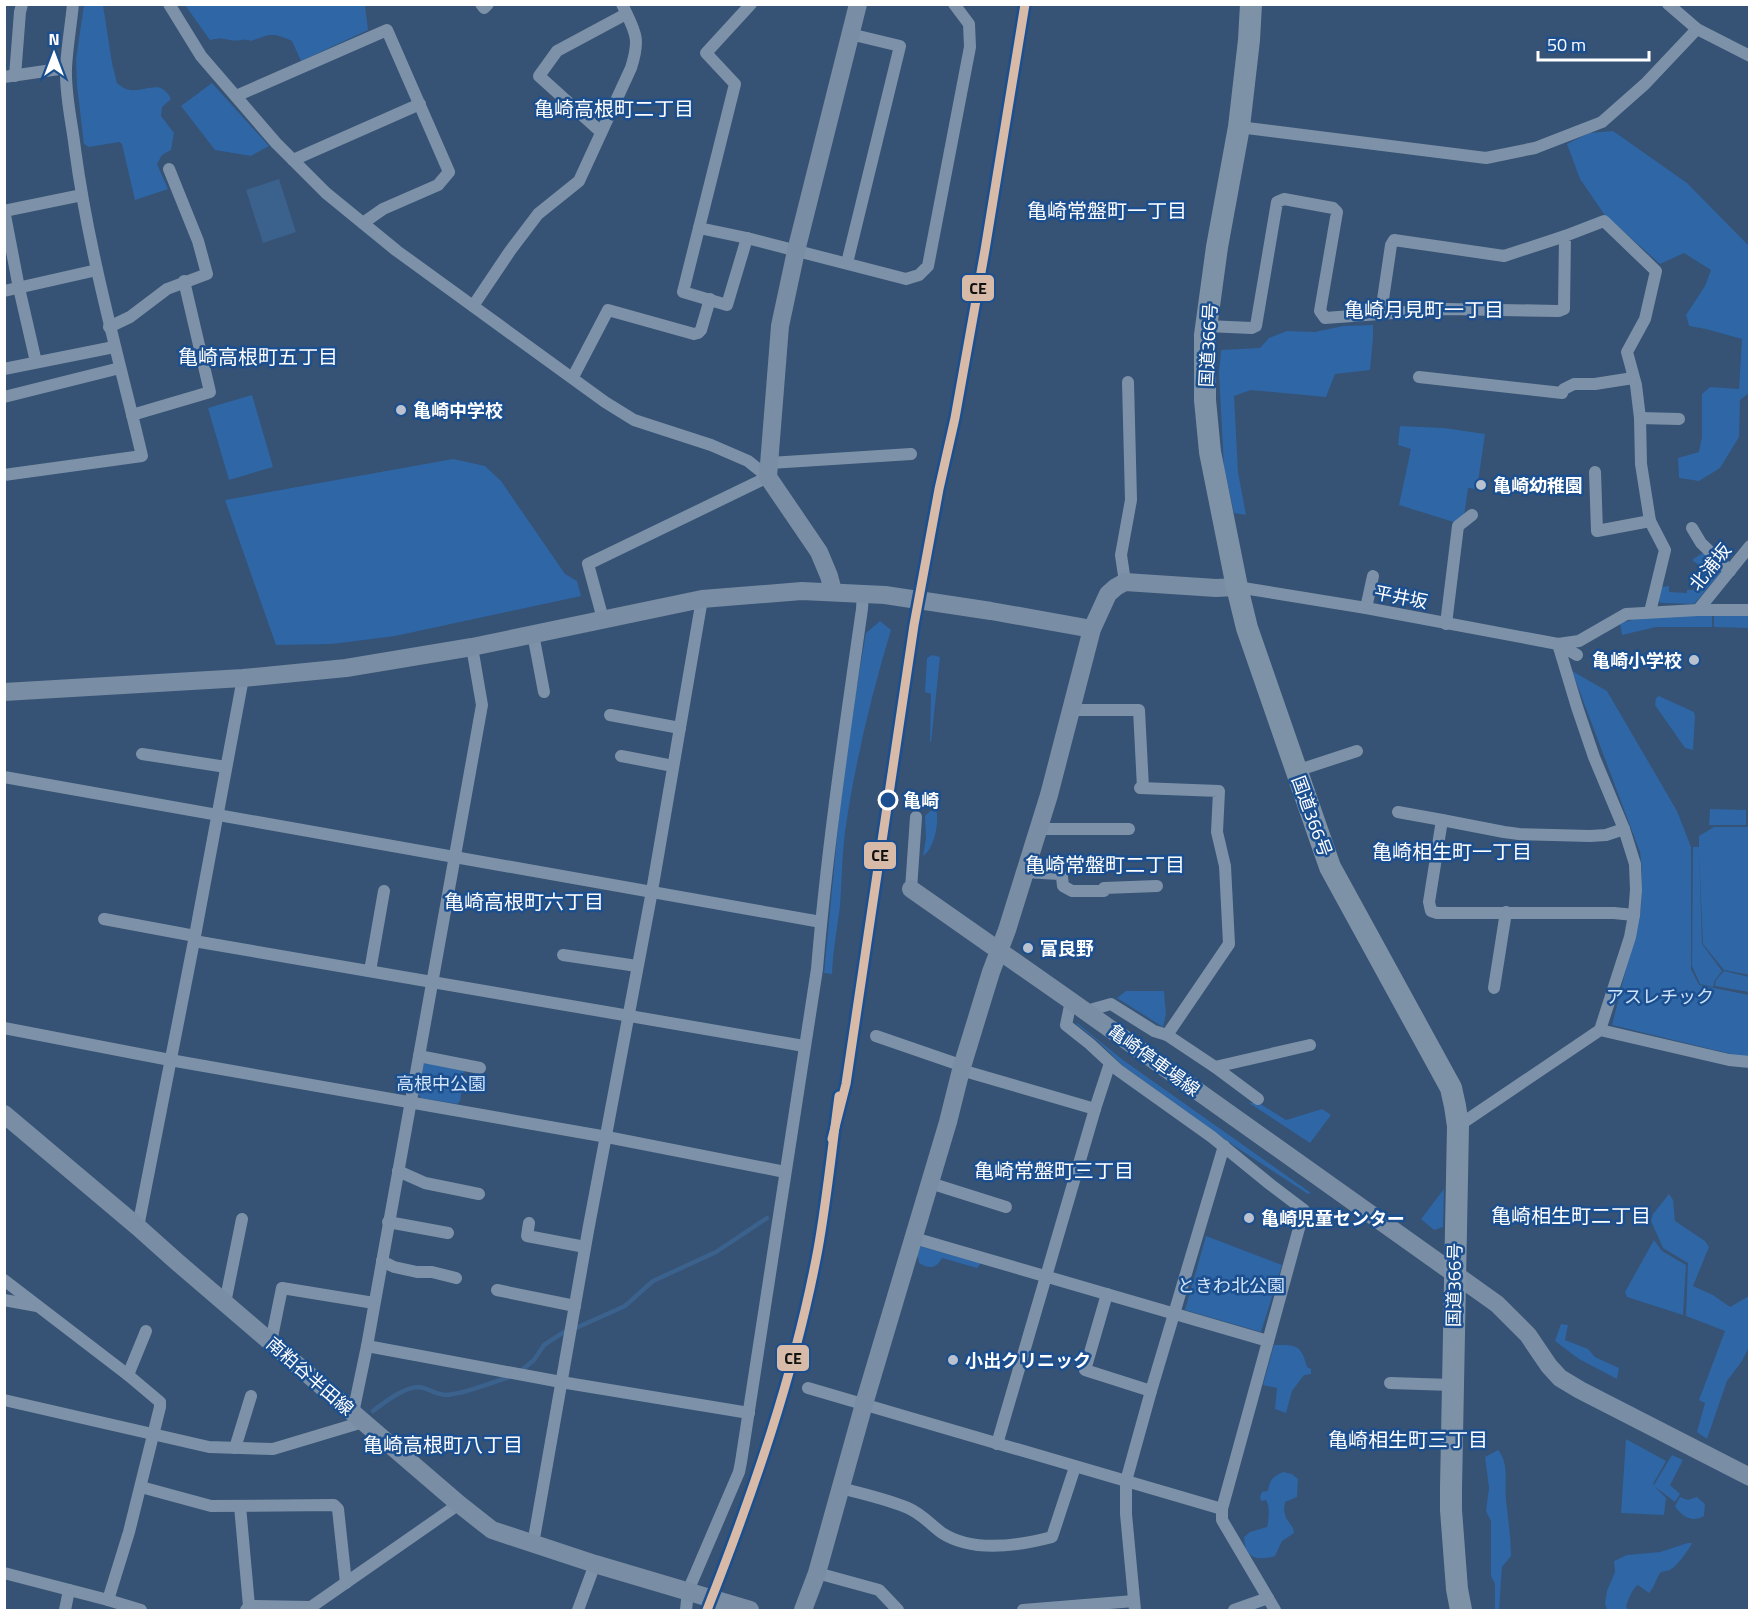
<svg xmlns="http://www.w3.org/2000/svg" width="1754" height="1615" font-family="'Titillium Web','Noto Sans JP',sans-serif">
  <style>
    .green { fill: #2f66a5 }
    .water { fill: #3b618d }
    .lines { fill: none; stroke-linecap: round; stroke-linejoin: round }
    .stream { stroke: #3b618d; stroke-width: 4.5 }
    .street { stroke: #7d92a8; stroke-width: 12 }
    .secondary { stroke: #798da4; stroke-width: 18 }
    .highway { stroke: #7e92a7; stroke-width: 22 }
    .rail-1-casing { stroke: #1b4f8f; stroke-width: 14 }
    .rail-1 { stroke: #d7baa8; stroke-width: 9 }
    .poi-dot { fill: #b9c2ce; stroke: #1b4f8f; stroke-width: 2 }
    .stop-dot { fill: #1b4f8f; stroke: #fff; stroke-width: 3 }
    .labels { text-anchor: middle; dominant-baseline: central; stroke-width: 5; stroke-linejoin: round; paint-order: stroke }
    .street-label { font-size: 18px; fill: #fff; stroke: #1b4f8f }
    .poi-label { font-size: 18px; font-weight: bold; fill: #fff; stroke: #1b4f8f; text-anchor: start }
    .stop-label { font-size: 18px; font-weight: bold; fill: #fff; stroke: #1b4f8f; text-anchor: start }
    .park-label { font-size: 18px; fill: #cfe3fa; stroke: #1b4f8f }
    .neighbourhood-label { font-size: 20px; fill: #fff; stroke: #1b4f8f }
    .line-badge { stroke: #1b4f8f; stroke-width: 2 }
    .pale-badge-label { font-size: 16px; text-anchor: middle; font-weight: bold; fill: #111 }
  </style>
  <rect width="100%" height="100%" fill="#365274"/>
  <!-- green -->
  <g class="green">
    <path d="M84,5H103L112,63L117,83C120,85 123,88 126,89C143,95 160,76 171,99L162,107L161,116L174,133L171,150L162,155L157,164L168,189L135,200L122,144L119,142L89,147L84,144L77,86L76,59Z"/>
    <path d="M185,5H365L368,30L301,61L292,41C272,32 271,34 251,41C243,38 237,42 230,40C220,38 221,38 210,40Z"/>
    <path d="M212,83L269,146L251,156L215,150L181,106Z"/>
    <path d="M1613,131L1687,183L1749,246V393L1740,400L1739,437L1720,468L1699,481L1679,478L1678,458L1699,452L1702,437V394L1710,387L1739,389L1742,339L1706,329L1689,326L1686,315L1705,286L1711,270L1684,253L1660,264L1604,214L1580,179L1567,144L1589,133Z"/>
    <path d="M1373,325V338L1370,370L1335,374L1326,397L1251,390L1234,396L1238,472L1246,515L1234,513L1224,467L1219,373L1221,350L1260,348L1269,338L1287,331L1315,332L1343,326Z"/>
    <path d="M252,395L273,467L229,480L208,408Z"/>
    <path d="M1400,426L1444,428L1485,434L1477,489L1468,488L1464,516L1457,523L1399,505L1411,449L1398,445Z"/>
    <path d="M453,459L485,466L501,481L565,574L577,581L581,596L395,636L332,644L276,645L225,500Z"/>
    <path d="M1704,552L1724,569L1694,604L1661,603L1657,599L1660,587L1669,586V592L1687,593V590H1699V565L1692,560Z"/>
    <path d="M1656,614H1712V627H1656L1622,635L1620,623Z"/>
    <path d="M1714,615H1749V628L1714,627Z"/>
    <path d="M880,621L891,630C871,696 855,763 845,832C842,856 842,881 840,906C837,929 833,951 832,974L824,973L845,755L866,633Z"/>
    <path d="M932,655L940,657L931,743L930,741L931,694L925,692L927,658Z"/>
    <path d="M1572,671L1607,691L1677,811L1691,847V969L1699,985L1749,995V1057L1739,1056L1612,1025L1641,909L1642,869L1640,852Z"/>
    <path d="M1659,696L1694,712L1695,717L1693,750L1685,748L1655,705L1656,698Z"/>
    <path d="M936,809C940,821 934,850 923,856L926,838L925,816L930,811Z"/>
    <path d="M1710,809L1746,810V825H1709Z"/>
    <path d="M1714,827H1749L1750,975L1724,970L1703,944L1699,851L1702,944L1722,971L1715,980L1713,987L1700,984L1692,966L1693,847H1699V836Z"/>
    <path d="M1724,971L1749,977V992L1715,986L1716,980Z"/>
    <path d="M1126,991H1164L1166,1014L1163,1027L1117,998Z"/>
    <path d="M1077,1023L1123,1060L1311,1193L1308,1194L1233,1145L1123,1066L1099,1042L1076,1024Z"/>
    <path d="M426,1062L465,1069L460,1101L457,1104L421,1098L418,1094L423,1064Z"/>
    <path d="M1249,1103H1259L1286,1120L1322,1109L1331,1115L1310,1143Z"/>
    <path d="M1444,1189L1443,1227L1434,1230L1421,1219Z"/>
    <path d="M1669,1194L1673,1200L1675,1221L1705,1241L1709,1247L1693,1286L1713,1295L1730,1307L1749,1296V1347L1742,1361L1727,1381L1707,1439L1697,1432L1705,1403L1699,1400L1725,1331L1686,1316L1688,1263L1663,1248L1651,1221L1653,1214Z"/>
    <path d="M1206,1236L1282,1265L1261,1332L1185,1310Z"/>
    <path d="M1654,1240L1662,1251L1686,1265L1683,1315L1627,1297L1625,1292Z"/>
    <path d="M919,1246L981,1263L977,1268L942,1258C936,1269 929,1269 919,1263L917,1254Z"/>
    <path d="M1561,1324L1568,1325L1565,1340L1588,1349L1595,1357L1619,1368L1617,1379L1579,1359L1555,1341Z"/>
    <path d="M1274,1345C1296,1345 1301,1344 1307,1367L1311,1369V1374L1304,1375L1292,1391L1286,1413L1275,1409L1277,1388L1263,1385Z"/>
    <path d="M1626,1439L1666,1461L1653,1484L1654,1485L1672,1455L1683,1460L1670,1485L1680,1494L1675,1502L1654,1486L1666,1498L1664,1515L1621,1513Z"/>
    <path d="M1498,1450C1510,1464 1504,1484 1506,1500C1508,1519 1511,1537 1511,1556L1502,1567L1499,1610H1495V1584L1491,1576V1521L1486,1511L1489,1488L1485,1457Z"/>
    <path d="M1283,1472L1292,1474L1298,1479L1297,1497L1285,1502L1284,1510L1286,1518L1293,1528L1294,1533L1282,1541L1275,1556C1257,1561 1245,1559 1244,1537L1250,1532L1267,1527C1269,1519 1270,1507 1266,1500L1261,1501L1260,1497L1262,1492L1268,1491C1269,1480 1274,1476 1283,1472Z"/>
    <path d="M1680,1497L1688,1500L1697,1497L1705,1504L1704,1516C1693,1523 1682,1517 1675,1506Z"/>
    <path d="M1688,1543H1692C1689,1550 1676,1567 1670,1570C1668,1571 1663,1571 1661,1572C1658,1574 1654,1588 1649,1593L1638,1585C1631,1590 1629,1599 1626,1606L1628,1610H1607L1605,1603L1607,1591L1615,1572L1614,1561L1627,1555L1660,1552Z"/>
  </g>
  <!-- water -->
  <path class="water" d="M279,179L296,232L263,243L246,190Z"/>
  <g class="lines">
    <!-- stream -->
    <g class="stream">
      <path d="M576,1328L625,1306L653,1281L716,1252L767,1218"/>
      <path d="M522,1370L534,1360L544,1345L564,1332"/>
      <path d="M373,1411C385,1402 404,1387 419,1387C428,1388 436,1395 446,1395C467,1393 488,1384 509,1377"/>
    </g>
    <!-- street -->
    <g class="street">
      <path d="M169,4L201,56L276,143L326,193L397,251L605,402L634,420L711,445L748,461L768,477"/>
      <path d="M481,4L484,8L488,4"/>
      <path d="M751,4L706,53L735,84L699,228L747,238L906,279L919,275L928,266L970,47L969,24L954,4"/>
      <path d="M1668,4L1697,29L1750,56"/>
      <path d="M15,76L20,12L22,4"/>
      <path d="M4,77L66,68"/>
      <path d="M236,96L387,30L449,172L438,185L383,209L363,223"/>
      <path d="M1239,127L1486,158L1535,148L1602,122L1645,84L1697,29"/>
      <path d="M601,132L539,76L557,51L626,14"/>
      <path d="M293,160L420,104"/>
      <path d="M4,210L19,288L36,362"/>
      <path d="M4,211L82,195"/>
      <path d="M699,228L683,292L727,305L747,238"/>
      <path d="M847,263L900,46L850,34"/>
      <path d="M4,291L97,270"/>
      <path d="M473,306L510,251L538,214L579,181L631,68C641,37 635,32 622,4"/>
      <path d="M1381,313L1391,245L1394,240L1504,256L1565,236"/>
      <path d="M1206,326L1252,328L1256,326L1277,202L1284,199L1333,208L1337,212L1320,311L1325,318L1447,309L1559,311L1564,309L1565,236L1604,221L1656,271L1645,319L1627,352L1636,385L1640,418L1641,464L1650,521L1665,550L1650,612"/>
      <path d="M109,327L130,317L167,289L207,274L198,241L169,169"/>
      <path d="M4,369L114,347"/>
      <path d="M573,377L608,310L694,334L698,333L701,330L710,299"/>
      <path d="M1419,377L1562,393L1564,389L1574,384H1595L1633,378"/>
      <path d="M4,397L120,368"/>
      <path d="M132,415L210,392L184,281"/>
      <path d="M1640,418L1679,419"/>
      <path d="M770,463L911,454"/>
      <path d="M1595,472L1597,531L1650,521"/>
      <path d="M4,475L142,456C118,354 89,254 75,149C72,123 65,95 66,68C67,47 71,25 73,4"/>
      <path d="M1692,528L1701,543L1730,571"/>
      <path d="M1125,582L1121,555L1131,500L1128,382"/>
      <path d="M1237,587L1366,608L1558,644L1579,641L1626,614L1698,610H1750"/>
      <path d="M1366,608L1373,576"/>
      <path d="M1698,610L1750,546"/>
      <path d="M603,619L588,564L768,477"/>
      <path d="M1446,624L1458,526L1472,515"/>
      <path d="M533,634L544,692"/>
      <path d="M1070,710H1139L1143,788"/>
      <path d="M610,715L680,728"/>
      <path d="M142,754L226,767"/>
      <path d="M621,756L673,766"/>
      <path d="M1296,771L1357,751"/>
      <path d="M4,777L821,922"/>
      <path d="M1140,788L1219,791L1217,832L1225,866L1229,944L1167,1035"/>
      <path d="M1398,812L1442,820L1429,902L1431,911L1437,913H1614L1634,915"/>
      <path d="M1442,820L1504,832L1519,834L1590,836L1606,835L1624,829"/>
      <path d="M1038,829H1129"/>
      <path d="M1025,872L1059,874L1062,877L1063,886L1072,891H1104V888L1157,886"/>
      <path d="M911,889L916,817"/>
      <path d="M104,919L195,936"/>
      <path d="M194,941L804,1046"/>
      <path d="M563,955L637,966"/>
      <path d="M370,971L384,891"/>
      <path d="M1494,988L1506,912"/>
      <path d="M1071,1001L1066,1025L1090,1044L1118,1070L1212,1137L1271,1185L1304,1210L1222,1509V1520L1275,1610"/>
      <path d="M1086,1011L1111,1004L1154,1031L1167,1035L1215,1067L1258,1099"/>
      <path d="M4,1028L170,1060L607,1137L785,1172"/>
      <path d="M1600,1030L1729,1060L1750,1062"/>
      <path d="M876,1036L963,1066"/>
      <path d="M419,1056L480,1068"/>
      <path d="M1215,1067L1310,1045"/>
      <path d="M961,1070L1095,1109"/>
      <path d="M1458,1126L1600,1030L1630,937L1634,915L1636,890L1635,864L1624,829L1594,757L1577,707L1558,644L1577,655"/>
      <path d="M398,1171L425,1183L479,1194"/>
      <path d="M930,1183L1006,1207"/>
      <path d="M388,1222L448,1233"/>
      <path d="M529,1223L527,1236L585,1247"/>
      <path d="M138,1227L194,941L243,678"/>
      <path d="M914,1238L1268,1341"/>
      <path d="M382,1261L394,1267L417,1272H432L456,1278"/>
      <path d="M4,1280L128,1375L160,1402V1407L129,1532L108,1600"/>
      <path d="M497,1290L575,1306"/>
      <path d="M1107,1294L1085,1370L1151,1391"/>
      <path d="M4,1300L37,1306"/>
      <path d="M225,1303L242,1219"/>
      <path d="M271,1342L282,1288L374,1303"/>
      <path d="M367,1346L561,1382L749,1413"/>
      <path d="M128,1375L146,1331"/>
      <path d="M1390,1383L1452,1385"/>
      <path d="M808,1388L1222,1509"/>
      <path d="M4,1400L209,1447L273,1449L363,1422"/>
      <path d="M353,1413L367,1346L482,705L472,647"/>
      <path d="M997,1444L1095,1109L1110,1063"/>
      <path d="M235,1448L251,1396"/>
      <path d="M141,1487L211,1506L334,1505L338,1509L346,1583"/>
      <path d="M841,1488C863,1494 887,1499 908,1508C922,1514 931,1525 942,1533C973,1553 1018,1546 1052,1537L1075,1467"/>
      <path d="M240,1506L249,1606"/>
      <path d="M533,1544L588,1231L652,891L702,599"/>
      <path d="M4,1573L108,1600L141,1610"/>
      <path d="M817,1573L879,1590L898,1610"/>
      <path d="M65,1610L69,1590"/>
      <path d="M246,1610L249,1606L311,1607L459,1504"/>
      <path d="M578,1610L595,1564"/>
      <path d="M686,1610L688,1591L739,1472L741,1462L817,969C827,848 845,728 862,609L863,593"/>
      <path d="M1023,1610L1134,1601"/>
      <path d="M1135,1610L1126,1514V1481L1151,1391L1224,1146"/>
      <path d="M1234,1610L1268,1598"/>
    </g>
    <!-- secondary -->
    <g class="secondary">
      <path d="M833,591L829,576L819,552L768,477L780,326L796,251L858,4"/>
      <path d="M4,692L243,678L346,668L472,647L702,599L802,591L885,595L991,611L1092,629"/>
      <path d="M911,889L1071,1001L1497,1304L1528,1335L1549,1366L1560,1378L1580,1390L1750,1477"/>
      <path d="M4,1114L138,1227L176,1261L459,1504L492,1530L595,1564L750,1610"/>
      <path d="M803,1610L817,1573L864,1404L948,1122L961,1070L991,972L1007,930L1049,795L1092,629L1108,594L1116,587L1125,582L1216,588L1237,587"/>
    </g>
    <!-- highway -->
    <path class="highway" d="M1251,4L1249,40L1239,127L1217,247L1205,335V400L1210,452L1237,587L1247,628L1330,867L1451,1088L1455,1106L1458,1126L1451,1488V1510L1457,1589L1461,1610"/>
    <!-- rail-1 casing -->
    <g class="rail-1-casing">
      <g id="rail-1">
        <path d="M832,1139L846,1084L914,625L939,489L955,418L985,250L1025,4"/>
        <path d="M707,1610C753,1493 795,1373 818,1249C827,1199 832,1147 839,1096"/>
      </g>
    </g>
    <!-- rail-1 -->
    <use href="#rail-1" class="rail-1"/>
  </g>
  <!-- markers -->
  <g class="poi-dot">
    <circle cx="401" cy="410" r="6"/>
    <circle cx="1481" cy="485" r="6"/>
    <circle cx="1694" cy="660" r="6"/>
    <circle cx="1028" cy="948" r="6"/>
    <circle cx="1249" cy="1218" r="6"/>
    <circle cx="953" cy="1360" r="6"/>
  </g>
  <circle class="stop-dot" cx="888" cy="800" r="9"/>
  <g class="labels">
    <!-- street labels -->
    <g class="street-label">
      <text transform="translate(1208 345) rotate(-87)">国道366号</text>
      <text transform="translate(1710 567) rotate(-51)">北浦坂</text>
      <text transform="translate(1401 597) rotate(11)">平井坂</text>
      <text transform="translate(1312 816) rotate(70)">国道366号</text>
      <text transform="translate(1154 1060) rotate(36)">亀崎停車場線</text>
      <text transform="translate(1454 1285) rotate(-89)">国道366号</text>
      <text transform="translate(310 1376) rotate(41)">南粕谷半田線</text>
    </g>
    <!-- poi labels -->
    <g class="poi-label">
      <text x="413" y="410">亀崎中学校</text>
      <text x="1493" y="485">亀崎幼稚園</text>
      <text x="1682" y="660" text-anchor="end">亀崎小学校</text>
      <text x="1040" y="948">富良野</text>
      <text x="1261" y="1218">亀崎児童センター</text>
      <text x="965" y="1360">小出クリニック</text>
    </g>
    <!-- stop labels -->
    <g class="stop-label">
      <text x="903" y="800">亀崎</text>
    </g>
    <!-- park labels -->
    <g class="park-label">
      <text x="1660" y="996">アスレチック</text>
      <text x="441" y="1083">高根中公園</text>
      <text x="1231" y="1285">ときわ北公園</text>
    </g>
    <!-- neighbourhood labels -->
    <g class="neighbourhood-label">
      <text x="614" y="108">亀崎高根町二丁目</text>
      <text x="1107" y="210">亀崎常盤町一丁目</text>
      <text x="1424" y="309">亀崎月見町一丁目</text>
      <text x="258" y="356">亀崎高根町五丁目</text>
      <text x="1452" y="851">亀崎相生町一丁目</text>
      <text x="1105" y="864">亀崎常盤町二丁目</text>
      <text x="524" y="901">亀崎高根町六丁目</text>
      <text x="1054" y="1170">亀崎常盤町三丁目</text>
      <text x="1571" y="1215">亀崎相生町二丁目</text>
      <text x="1408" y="1439">亀崎相生町三丁目</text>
      <text x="443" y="1444">亀崎高根町八丁目</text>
    </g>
  </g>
  <g class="line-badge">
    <rect x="961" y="274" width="34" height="28" rx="6" fill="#d7baa8"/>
    <rect x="863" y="841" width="34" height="29" rx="6" fill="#d7baa8"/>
    <rect x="776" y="1344" width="34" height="28" rx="6" fill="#d7baa8"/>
  </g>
  <g class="pale-badge-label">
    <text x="978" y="294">CE</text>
    <text x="880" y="861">CE</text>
    <text x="793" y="1364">CE</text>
  </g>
  <!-- border -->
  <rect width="1754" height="1615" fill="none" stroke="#ffffff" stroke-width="12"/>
  <!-- north arrow -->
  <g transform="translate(54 54)" stroke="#1b4f8f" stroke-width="4.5" paint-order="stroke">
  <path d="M0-4.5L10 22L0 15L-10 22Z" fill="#ffffff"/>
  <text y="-9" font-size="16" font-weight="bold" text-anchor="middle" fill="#ffffff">N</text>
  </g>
  <!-- scale -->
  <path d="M1538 51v9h111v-9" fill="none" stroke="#ffffff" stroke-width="3"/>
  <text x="1547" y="51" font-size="18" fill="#ffffff" stroke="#1b4f8f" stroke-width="4.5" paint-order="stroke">50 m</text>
</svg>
